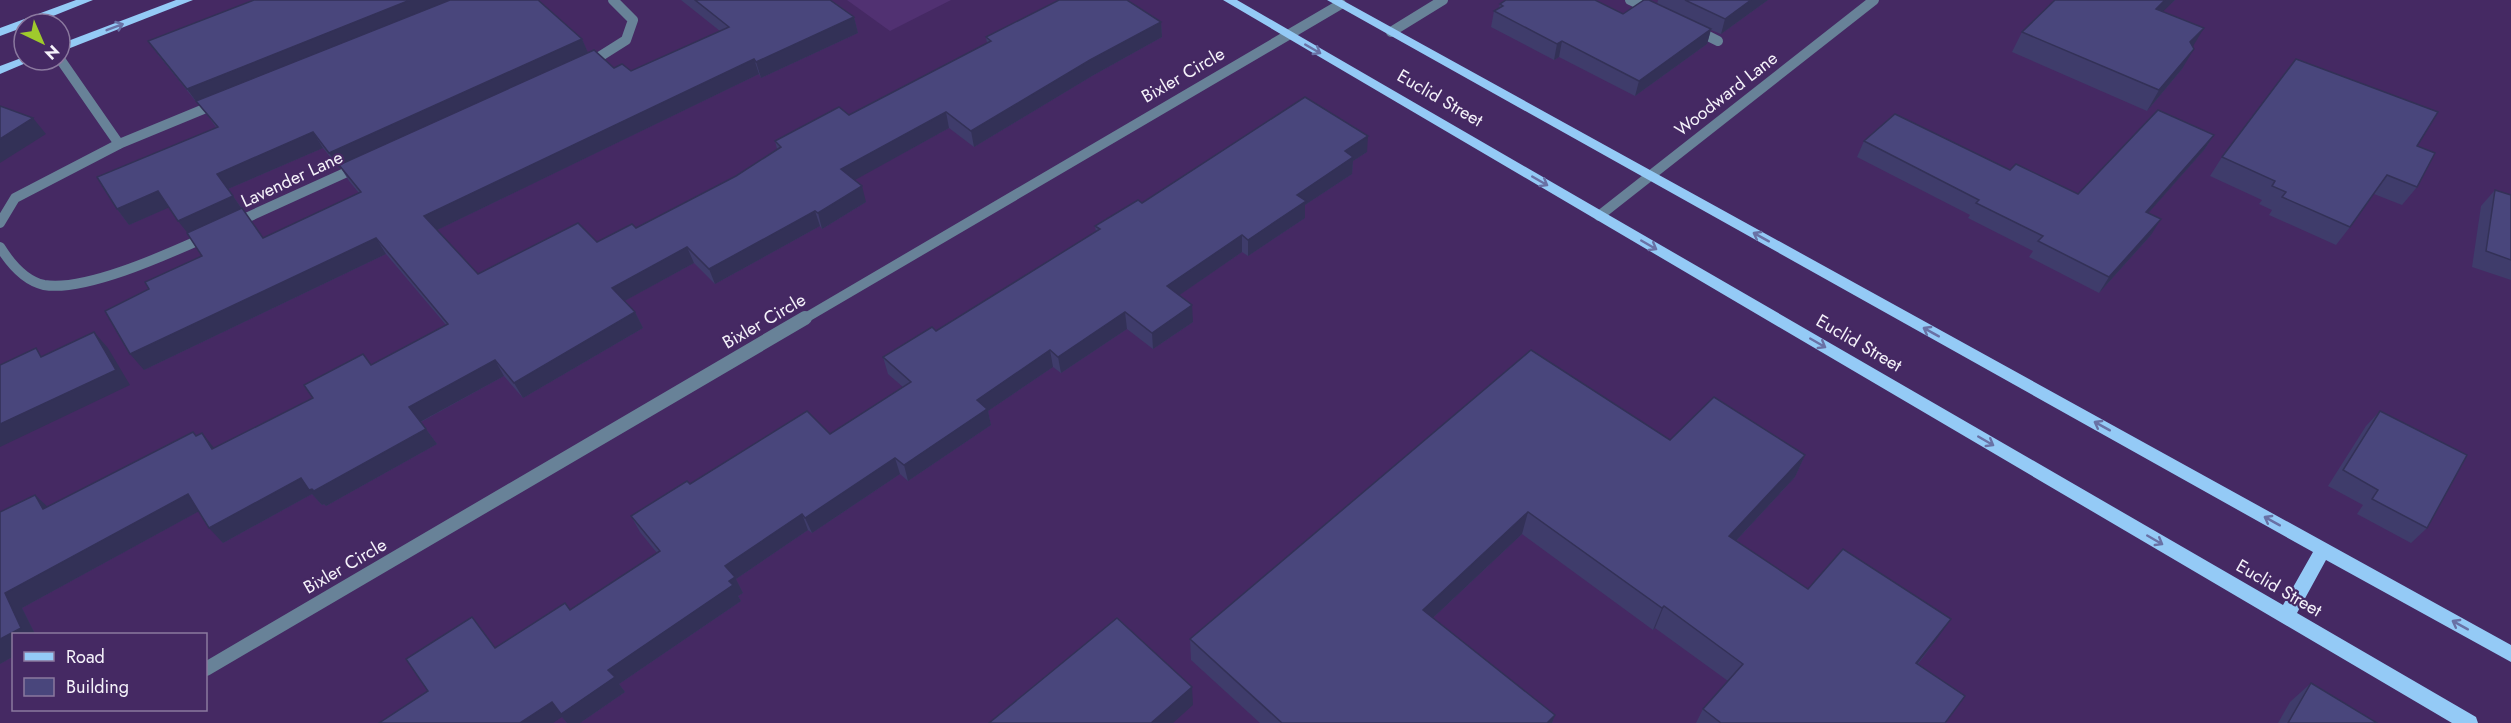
<svg xmlns="http://www.w3.org/2000/svg" width="2511" height="723" font-family="Jost,sans-serif">
  <style>
    .built { fill: #513172 }
    .lines { fill: none; stroke-linecap: round; stroke-linejoin: round }
    .minor-far1 { stroke: #688298; stroke-width: 10 }
    .minor { stroke: #688298; stroke-width: 14 }
    .primary { fill: #94caf6; fill-rule: evenodd }
    .wall { fill: #3f3c6b; fill-rule: evenodd }
    .shaded-wall { fill: #333157 }
    .building { fill: #49467c; stroke: #333157; stroke-width: 1.5 }
    .oneway { stroke: #6971a5 }
    .labels { text-anchor: middle; dominant-baseline: central; stroke-width: 4.5; stroke-linejoin: round; paint-order: stroke }
    .street-label { font-size: 18px; fill: #f5f2fa; stroke: #452963 }
  </style>
  <rect width="100%" height="100%" fill="#452963"/>
  <!-- built -->
  <path class="built" d="M847,0H951L890,31Z"/>
  <g class="lines">
    <!-- minor-far1 -->
    <g class="minor-far1">
      <path d="M1630,0L1654,11"/>
      <path d="M1694,29L1718,41"/>
      <path d="M1391,32L1443,0"/>
      <path d="M60,59L119,144"/>
      <path d="M588,64L626,40L633,20L613,0"/>
      <path d="M1599,216L1874,0"/>
      <path d="M0,223L15,198L119,144L216,104"/>
      <path d="M235,223L358,167"/>
      <path d="M0,247C10,263 25,281 44,285C85,292 168,254 206,237"/>
      <path d="M802,320L1341,4"/>
    </g>
    <!-- minor -->
    <path class="minor" d="M206,669L805,318"/>
    <!-- primary -->
    <g class="primary">
      <path d="M76,0H93L33,24H24V27L0,36V28Z"/>
      <path d="M176,0H193L60,52V44Z"/>
      <path d="M1223,0H1237L2283,605L2313,552L1327,0H1342L2511,645V662L2326,560L2297,613L2476,717L2478,723H2452Z"/>
      <path d="M24,57V60H33L0,74V66Z"/>
    </g>
  </g>
  <!-- wall -->
  <g class="wall">
    <path d="M681,0H830L854,17L858,33L761,78L759,74L437,230L478,274L597,242L636,228L736,176L777,149L775,141L849,115L987,43L986,37L1161,22L1162,37L1092,76L974,147L949,128L854,180L866,202L822,229L820,226L715,284L694,263L624,301L635,312L643,328L523,398L504,376L421,422L437,444L326,506L324,504L322,505L312,494L223,543L199,511L22,608L35,634H14V656L0,664L35,495L47,507L197,436L214,448L313,398L371,365L446,325L386,254L144,370L149,289L202,256L188,233L169,207L129,225L117,209L216,127L199,104H198L159,56L148,41L582,39L588,53L614,68L631,71L720,31ZM323,148L339,168H341L349,181L359,193L263,238L228,189Z"/>
    <path d="M1658,0H1768L1721,34L1711,30L1707,44L1635,96L1559,57L1554,60L1491,27L1494,11L1499,8L1500,4L1623,14L1657,4Z"/>
    <path d="M2055,0H2175L2163,11L2193,46L2182,69L2147,111L2012,52L2022,32Z"/>
    <path d="M2214,135L2204,150L2148,213L2151,235L2099,293L2029,257L2033,251L1968,218L1970,215L1857,157L1864,141L2010,170L2078,194Z"/>
    <path d="M2417,146V187L2402,205L2374,194L2350,227L2336,245L2269,215L2272,210L2259,204L2262,200L2210,176L2222,157Z"/>
    <path d="M1367,152L1353,161L1352,174L1305,205V218L1248,256L1242,252L1179,295L1193,322L1153,349L1127,329L1061,373L1053,367L988,411L991,425L908,481L900,474L812,533L808,530L736,579L743,593L738,596L741,601L619,684L625,692L580,723H567L562,717L428,691L472,617L495,648L570,610L657,553L640,532L631,516L690,484L830,434L903,387L888,374L883,357L936,331L1096,232L1095,226L1142,203Z"/>
    <path d="M2495,190L2511,195V280L2472,267L2481,206Z"/>
    <path d="M2380,411L2427,528L2411,543L2357,514L2363,505L2328,486L2366,426Z"/>
    <path d="M1670,440L1805,455L1795,477L1736,541L1808,589L1936,640L1918,664L1945,723H1696L1703,709L1728,681L1655,628L1653,630L1522,534L1433,618L1555,715L1552,723H1260L1191,660L1190,639Z"/>
    <path d="M2311,683L2377,723H2278L2290,702Z"/>
  </g>
  <!-- shaded-wall -->
  <g class="shaded-wall">
    <path d="M410,0H456L198,104L187,89Z"/>
    <path d="M1751,0H1768L1721,34L1725,19Z"/>
    <path d="M2165,0H2175L2145,29L2156,9Z"/>
    <path d="M854,17L858,33L761,78L756,62Z"/>
    <path d="M1161,22L1162,37L1092,76L974,147L971,131L1090,60Z"/>
    <path d="M2204,28L2192,48L2190,42Z"/>
    <path d="M1711,29L1707,44L1635,96L1639,81Z"/>
    <path d="M582,39L589,55L339,168L329,153Z"/>
    <path d="M1562,41L1559,57L1554,60L1557,44Z"/>
    <path d="M2194,49L2182,69L2147,111L2159,90Z"/>
    <path d="M754,59L759,74L433,232L424,216Z"/>
    <path d="M946,112L949,128L846,185L841,169Z"/>
    <path d="M33,118L46,134L0,163V139Z"/>
    <path d="M313,132L323,148L228,189L217,174Z"/>
    <path d="M2214,135L2204,150L2136,227L2146,212Z"/>
    <path d="M1368,136L1367,152L1353,161L1352,174L1305,205V218L1248,256V240L1345,151Z"/>
    <path d="M862,186L866,202L822,229L818,213Z"/>
    <path d="M158,191L170,207L129,225L117,209Z"/>
    <path d="M233,196L244,212L190,236L178,221Z"/>
    <path d="M815,211L820,226L715,284L709,269Z"/>
    <path d="M2161,219L2151,235L2099,293L2109,277Z"/>
    <path d="M1242,235V252L1168,303L1167,286Z"/>
    <path d="M376,238L386,254L144,370L130,354Z"/>
    <path d="M687,247L694,263L619,304L612,288Z"/>
    <path d="M1192,305L1193,322L1153,349L1152,333Z"/>
    <path d="M635,312L643,328L523,398L514,383Z"/>
    <path d="M1125,312L1127,329L1061,373L1058,357Z"/>
    <path d="M94,332L108,348L130,385L0,447V424Z"/>
    <path d="M1050,350L1053,367L988,411L991,425L908,481L904,465L977,400Z"/>
    <path d="M495,360L504,376L420,422L409,407Z"/>
    <path d="M426,429L437,444L326,506L324,504L322,505L312,494L223,543L209,528L301,478Z"/>
    <path d="M202,433L215,449H212Z"/>
    <path d="M1805,455L1795,477L1720,558L1729,536Z"/>
    <path d="M895,458L900,474L812,533L805,518Z"/>
    <path d="M188,494L203,509L22,608L35,634H14V656L0,664V639L5,593Z"/>
    <path d="M35,495L51,510L43,509Z"/>
    <path d="M1528,512L1522,534L1419,631L1423,610Z"/>
    <path d="M802,514L808,530L736,579L743,593L738,596L741,601L619,684L625,692L580,723H567L562,717L553,723H520L552,702L608,670L729,581L725,566Z"/>
    <path d="M1664,606L1655,628L1653,630L1662,608Z"/>
    <path d="M1951,619L1936,640L1902,683L1916,663Z"/>
    <path d="M1192,687L1193,705L1173,723H1151Z"/>
    <path d="M1555,715L1552,723H1547Z"/>
  </g>
  <!-- building -->
  <g class="building">
    <path d="M254,0H410L187,89L148,41Z"/>
    <path d="M450,0H538L582,39L329,153L313,132L217,174L233,196L178,221L158,191L117,209L97,177L218,127L196,101Z"/>
    <path d="M695,0H830L854,17L756,62L754,59L424,216L478,274L578,223L597,242L632,224L636,228L736,176L781,147L775,141L839,107L849,115L991,41L986,37L1059,0H1127L1161,22L1090,60L971,131L946,112L841,169L862,186L818,213L815,211L709,269L687,247L612,288L635,312L514,383L495,360L409,407L426,429L314,491L312,489L309,490L301,478L209,528L188,494L5,593L21,628L0,639V512L35,495L43,509L193,432L196,436L202,433L212,449L313,398L304,385L363,354L371,365L448,324L376,238L130,354L105,311L149,289L145,282L202,256L187,233L242,208L263,238L361,192L339,165L594,50L614,68L622,64L631,71L729,27Z"/>
    <path d="M1506,0H1595L1623,14L1644,0H1649L1711,29L1639,81L1562,41L1557,44L1494,11L1503,6L1500,4Z"/>
    <path d="M1685,0H1751L1725,19Z"/>
    <path d="M2055,0H2165L2156,9L2204,28L2190,42L2194,49L2159,90L2022,32Z"/>
    <path d="M2296,59L2438,112L2417,146L2435,153L2417,187L2387,175L2350,227L2282,197L2286,192L2272,186L2275,181L2222,157Z"/>
    <path d="M1305,97L1368,136L1345,151L1353,157L1297,195L1306,201L1248,240L1242,235L1167,286L1192,305L1152,333L1125,312L1058,357L1050,350L977,400L987,409L904,465L895,458L805,518L802,514L725,566L735,577L729,581L733,585L608,670L615,677L561,714L552,702L520,723H379L428,691L406,659L472,617L495,648L565,603L570,610L660,551L631,516L687,481L690,484L807,411L830,434L911,382L883,357L932,327L936,331L1100,229L1095,226L1138,200L1142,203Z"/>
    <path d="M0,106L33,118L0,139Z"/>
    <path d="M2158,110L2214,135L2146,212L2161,219L2109,277L2038,241L2043,236L1976,203L1979,200L1864,141L1895,114L2010,170L2016,164L2078,194Z"/>
    <path d="M2495,190L2511,195V260L2486,251Z"/>
    <path d="M94,332L116,370L0,424V365L36,348L41,357Z"/>
    <path d="M1531,350L1670,440L1714,397L1805,455L1729,536L1808,589L1843,549L1951,619L1916,663L1965,696L1945,723H1721L1703,709L1743,664L1664,606L1662,608L1528,512L1423,610L1555,715L1547,723H1282L1190,639Z"/>
    <path d="M2380,411L2467,455L2427,528L2372,499L2378,490L2343,470Z"/>
    <path d="M1117,618L1192,687L1151,723H989Z"/>
    <path d="M2311,683L2377,723H2288Z"/>
  </g>
  <!-- one-way arrows -->
  <defs><path id="oneway-shaft" d="M-6 0H5M1.5-3L5.5 0L1.5 3" fill="none" stroke-width="1.6" stroke-linecap="round" stroke-linejoin="round" transform="scale(1.5)"/></defs>
  <g class="oneway">
    <use href="#oneway-shaft" transform="translate(115 27) rotate(-21)"/>
    <use href="#oneway-shaft" transform="translate(1313 49) rotate(30)"/>
    <use href="#oneway-shaft" transform="translate(1540 181) rotate(30)"/>
    <use href="#oneway-shaft" transform="translate(1761 237) rotate(-151)"/>
    <use href="#oneway-shaft" transform="translate(1649 245) rotate(30)"/>
    <use href="#oneway-shaft" transform="translate(1931 332) rotate(-151)"/>
    <use href="#oneway-shaft" transform="translate(1818 343) rotate(30)"/>
    <use href="#oneway-shaft" transform="translate(2102 426) rotate(-151)"/>
    <use href="#oneway-shaft" transform="translate(1986 441) rotate(30)"/>
    <use href="#oneway-shaft" transform="translate(2272 521) rotate(-151)"/>
    <use href="#oneway-shaft" transform="translate(2155 540) rotate(30)"/>
    <use href="#oneway-shaft" transform="translate(2460 625) rotate(-151)"/>
  </g>
  <g class="labels">
    <!-- street labels -->
    <g class="street-label">
      <text transform="translate(1183 75) rotate(-30)">Bixler Circle</text>
      <text transform="translate(1726 94) rotate(-38)">Woodward Lane</text>
      <text transform="translate(1440 98) rotate(30)">Euclid Street</text>
      <text transform="translate(292 179) rotate(-25)">Lavender Lane</text>
      <text transform="translate(764 321) rotate(-30)">Bixler Circle</text>
      <text transform="translate(1859 343) rotate(30)">Euclid Street</text>
      <text transform="translate(345 566) rotate(-30)">Bixler Circle</text>
      <text transform="translate(2279 588) rotate(30)">Euclid Street</text>
    </g>
  </g>
  <!-- legend -->
  <rect x="12" y="633" width="195" height="78" fill="#452963" stroke="#8b799f" stroke-width="1.5"/>
  <rect x="24" y="652" width="30" height="9" fill="#94caf6" stroke="#8b799f" stroke-width="1.5"/>
  <text x="66" y="663" font-size="18" fill="#f5f2fa">Road</text>
  <rect x="24" y="678" width="30" height="18" fill="#49467c" stroke="#8b799f" stroke-width="1.5"/>
  <text x="66" y="693" font-size="18" fill="#f5f2fa">Building</text>
  <!-- north arrow -->
  <g transform="translate(42 42) rotate(136)"><circle r="28" fill="#452963" stroke="#8b799f" stroke-width="1.5"/>
  <path d="M0-4.5L10 22L0 15L-10 22Z" fill="#9fca2c"/>
  <text y="-9" font-size="16" font-weight="bold" text-anchor="middle" fill="#f5f2fa">N</text>
  </g>
</svg>
